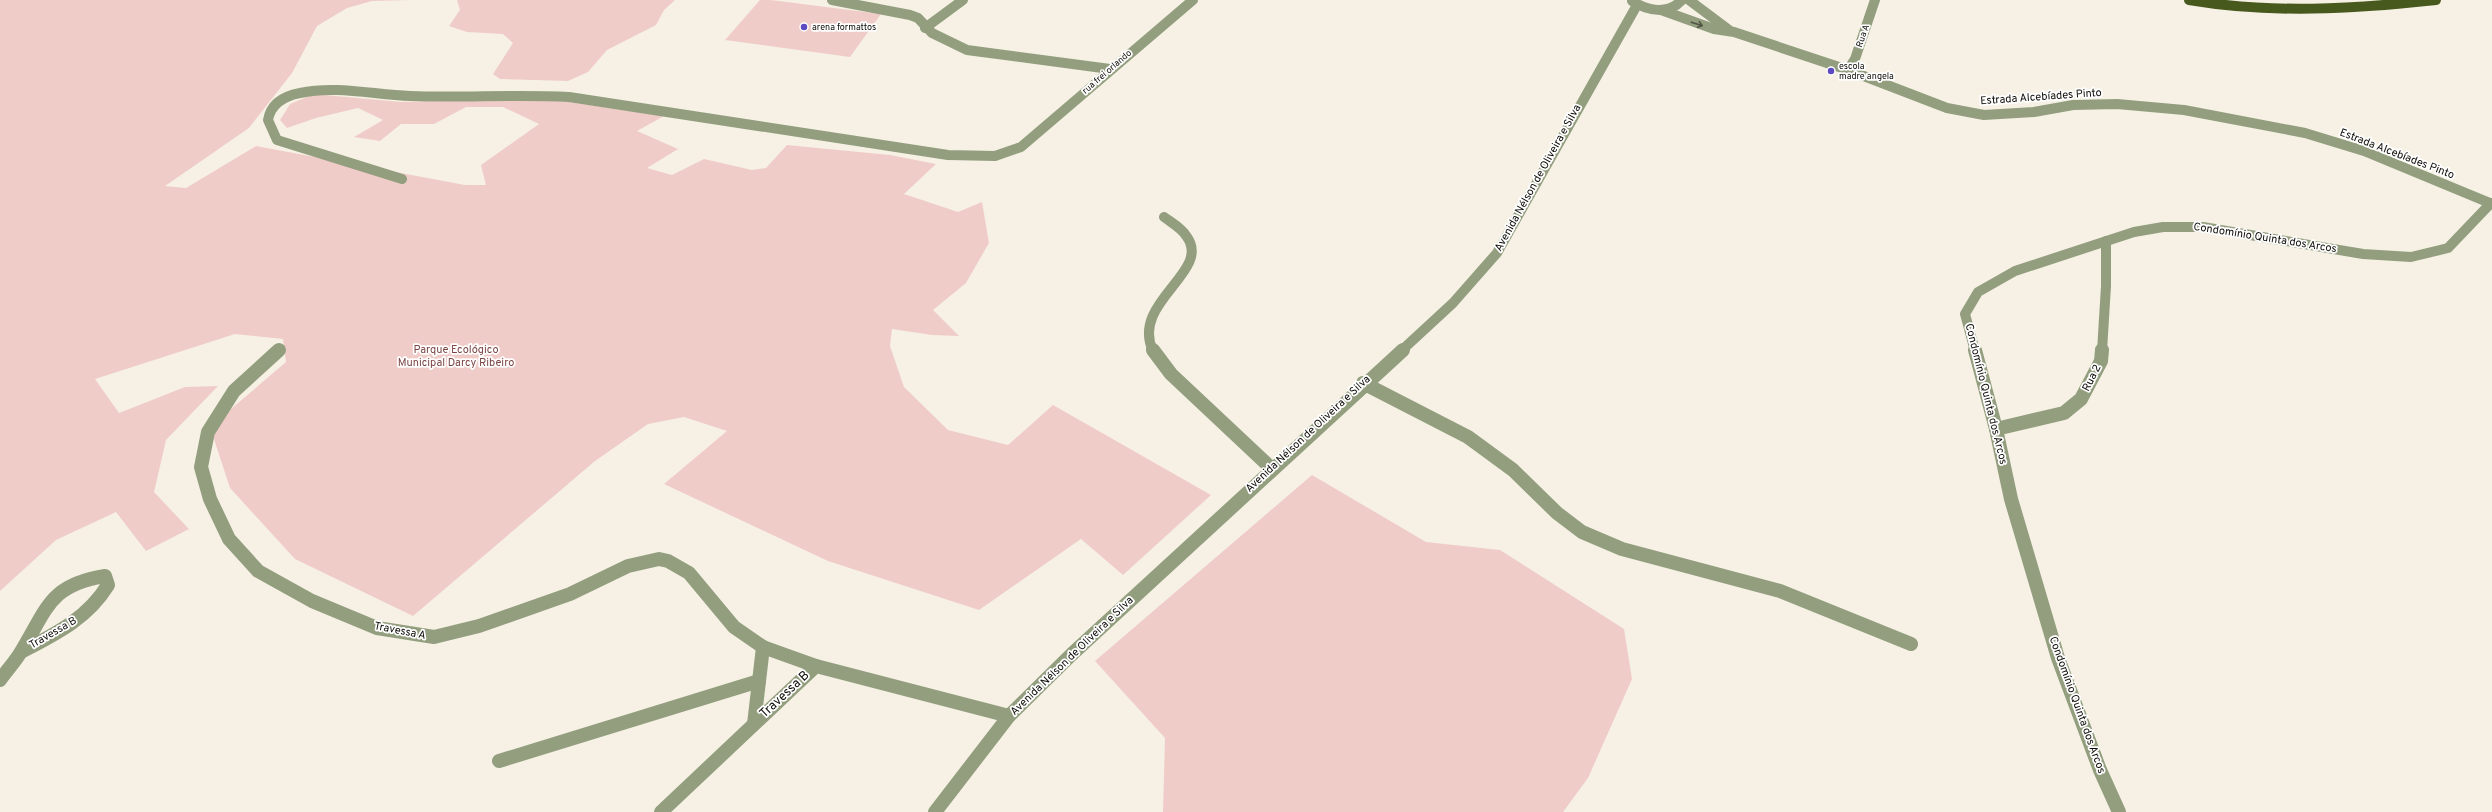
<svg xmlns="http://www.w3.org/2000/svg" width="2492" height="812" font-family="Overpass,sans-serif">
  <style>
    .green { fill: #f0ccc8 }
    .lines { fill: none; stroke-linecap: round; stroke-linejoin: round }
    .minor-far1 { stroke: #939e7f; stroke-width: 10 }
    .minor { stroke: #939e7f; stroke-width: 14 }
    .major { stroke: #48591d; stroke-width: 10 }
    .oneway { stroke: #505544 }
    .poi-dot { fill: #5d4ac2; stroke: #fff; stroke-width: 1.5 }
    .labels { text-anchor: middle; dominant-baseline: central; stroke-width: 3.5; stroke-linejoin: round; paint-order: stroke }
    .far-poi-label { font-size: 9px; fill: #0e0c08; stroke: #fff; text-anchor: start }
    .far-street-label { font-size: 9px; fill: #0e0c08; stroke: #fff }
    .street-label { font-size: 11px; fill: #0e0c08; stroke: #fff }
    .park-label { font-size: 11px; fill: #7b4744; stroke: #fff }
    .near-street-label { font-size: 13px; fill: #0e0c08; stroke: #fff }
  </style>
  <rect width="100%" height="100%" fill="#f6f1e4"/>
  <!-- green -->
  <g class="green">
    <path d="M0,0H411L372,1L347,8L317,26L292,73L249,128L165,186L186,188L256,146L465,185H486L481,165L539,124L503,107H466L434,124H401L380,141L354,137L383,120L358,108L316,118L287,128L280,120L290,104L314,94L401,102L548,99L664,116L637,131L678,149L647,168L672,175L704,159L752,170L766,168L787,145L890,155L936,164L904,194L958,212L982,202L989,243L966,283L933,310L959,336L932,335L892,329L890,346L904,387L948,430L1008,445L1053,405L1211,495L1123,575L1081,539L979,610L828,561L664,484L727,431L684,417L648,424L595,461L413,616L295,559L230,488L210,427L286,362L283,339L235,334L95,379L119,413L185,387L218,386L166,440L154,492L189,529L146,551L116,512L56,540L0,591Z"/>
    <path d="M457,0H675L664,10L656,25L607,50L588,72L568,81L500,79L493,74L513,43L503,34L467,32L449,26L460,10Z"/>
    <path d="M760,0H771L881,14L850,57L725,40Z"/>
    <path d="M1312,475L1426,542L1500,550L1624,629L1632,679L1588,778L1563,812H1163L1165,738L1095,661Z"/>
  </g>
  <g class="lines">
    <!-- minor-far1 -->
    <g class="minor-far1">
      <path d="M832,0L910,15L918,18L932,33L967,50L1110,69"/>
      <path d="M1689,0L1729,30"/>
      <path d="M1632,1C1648,11 1668,15 1682,0"/>
      <path d="M1661,10L1714,29L1734,32L1848,70L1947,108L1984,115L2034,112L2073,105L2117,104L2184,110L2305,133L2364,151L2492,204"/>
      <path d="M925,28L963,0"/>
      <path d="M1848,70L1855,59L1875,0"/>
      <path d="M402,179L277,140L268,120C271,103 284,96 300,93C336,85 375,95 410,96C463,98 516,94 569,97L948,155L995,156L1021,147L1193,0"/>
      <path d="M1153,351C1130,302 1212,272 1187,237C1182,228 1172,223 1164,217"/>
      <path d="M1401,351L1453,303L1497,253L1637,5"/>
      <path d="M1975,351L1965,314L1978,292L2015,271L2134,232L2163,227H2203L2363,254L2411,257L2448,248L2491,203"/>
      <path d="M2102,351L2106,286V241"/>
    </g>
    <!-- minor -->
    <g class="minor">
      <path d="M279,350L234,391L208,432L201,467L210,499L229,539L258,571L312,601L377,628L434,637L479,626L570,594L628,566L659,559L668,561L689,573L734,627L763,647L816,666"/>
      <path d="M1153,350L1171,374L1271,468"/>
      <path d="M1975,350L1996,429L2011,499L2058,658L2100,770L2119,812"/>
      <path d="M1363,383L1468,437L1513,470L1557,513L1582,532L1622,549L1780,591L1911,644"/>
      <path d="M1996,429L2064,413L2081,399L2101,361L2102,350"/>
      <path d="M0,680C7,670 16,661 22,650C48,607 50,585 105,576L108,585C87,619 55,634 21,652"/>
      <path d="M754,724L763,647"/>
      <path d="M499,761L759,681"/>
      <path d="M661,812L816,666L1009,716"/>
      <path d="M935,812L1009,716L1072,654L1403,350"/>
    </g>
    <!-- major -->
    <path class="major" d="M2189,0C2272,14 2353,9 2436,0"/>
  </g>
  <!-- one-way arrows -->
  <defs><path id="oneway-shaft" d="M-6 0H5M1.5-3L5.5 0L1.5 3" fill="none" stroke-width="1.6" stroke-linecap="round" stroke-linejoin="round"/></defs>
  <use class="oneway" href="#oneway-shaft" transform="translate(1697 24) rotate(18)"/>
  <!-- markers -->
  <g class="poi-dot">
    <circle cx="804" cy="27" r="4"/>
    <circle cx="1831" cy="71" r="4"/>
  </g>
  <g class="labels">
    <!-- far-poi labels -->
    <g class="far-poi-label">
      <text x="812" y="27">arena formattos</text>
      <text x="1839" y="66">escola<tspan x="1839" dy="10">madre angela</tspan></text>
    </g>
    <!-- far-street labels -->
    <g class="far-street-label">
      <text transform="translate(1863 36) rotate(-71)">Rua A</text>
      <text transform="translate(1107 72) rotate(-41)">rua frei orlando</text>
    </g>
    <!-- street labels -->
    <g class="street-label">
      <text transform="translate(2041 97) rotate(-4)">Estrada Alcebíades Pinto</text>
      <text transform="translate(2397 154) rotate(21)">Estrada Alcebíades Pinto</text>
      <text transform="translate(1538 178) rotate(-61)">Avenida Nélson de Oliveira e Silva</text>
      <text transform="translate(2265 238) rotate(9)">Condomínio Quinta dos Arcos</text>
      <text transform="translate(2092 378) rotate(-63)">Rua 2</text>
      <text transform="translate(1986 394) rotate(76)">Condomínio Quinta dos Arcos</text>
      <text transform="translate(1308 434) rotate(-43)">Avenida Nélson de Oliveira e Silva</text>
      <text transform="translate(400 631) rotate(11)">Travessa A</text>
      <text transform="translate(53 633) rotate(-30)">Travessa B</text>
      <text transform="translate(1072 656) rotate(-44)">Avenida Nélson de Oliveira e Silva</text>
      <text transform="translate(2077 705) rotate(70)">Condomínio Quinta dos Arcos</text>
    </g>
    <!-- park labels -->
    <g class="park-label">
      <text x="456" y="350">Parque Ecológico<tspan x="456" dy="13">Municipal Darcy Ribeiro</tspan></text>
    </g>
    <!-- near-street labels -->
    <g class="near-street-label">
      <text transform="translate(785 695) rotate(-43)">Travessa B</text>
    </g>
  </g>
</svg>
